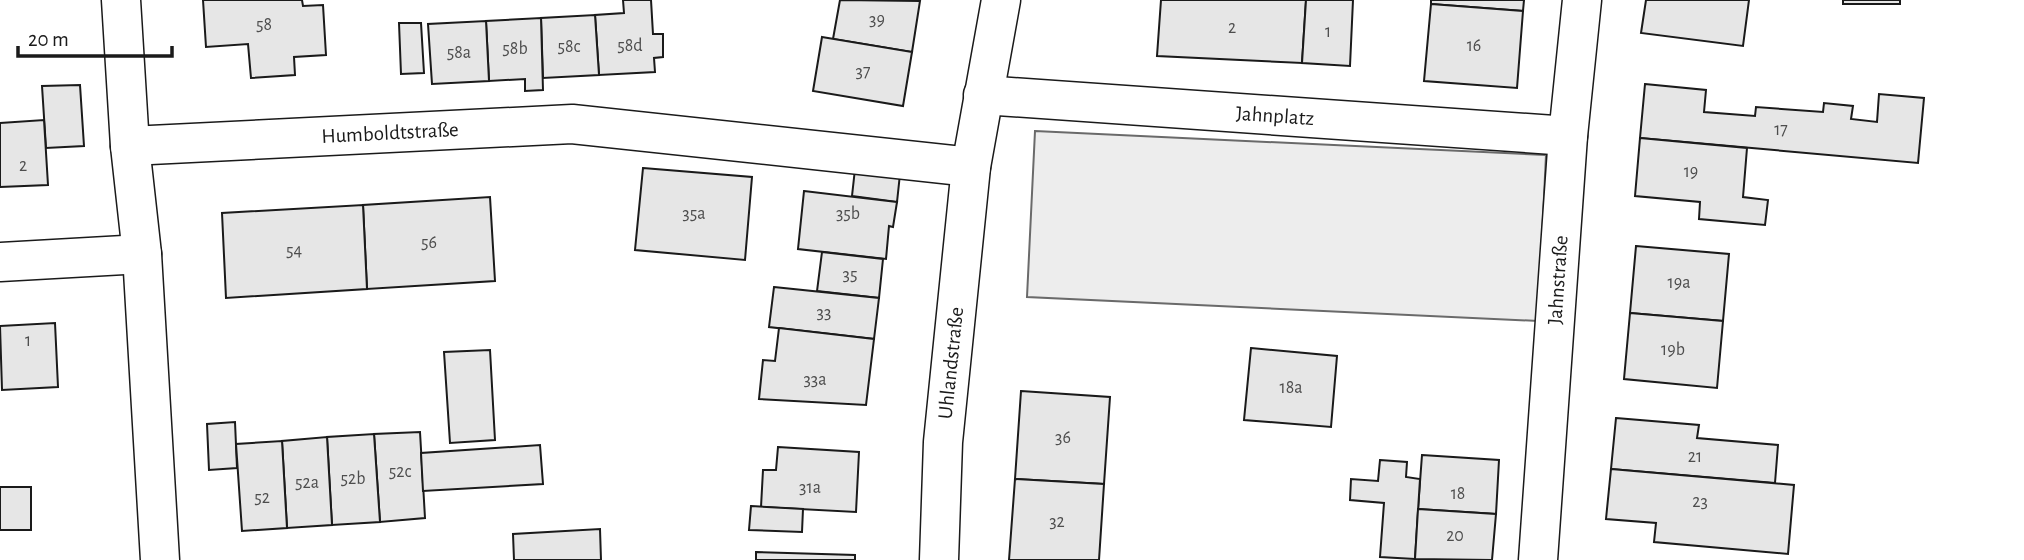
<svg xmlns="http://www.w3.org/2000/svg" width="2024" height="560" font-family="'Alegreya Sans',sans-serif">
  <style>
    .green { fill: #ededed; stroke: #6a6a6a; stroke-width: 2 }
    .building { fill: #e6e6e6; stroke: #1a1a1a; stroke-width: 2 }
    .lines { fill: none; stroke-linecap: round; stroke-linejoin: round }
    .minor-casing { stroke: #1a1a1a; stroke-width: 41 }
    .minor { stroke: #fff; stroke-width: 38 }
    .labels { text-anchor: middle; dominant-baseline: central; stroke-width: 5; stroke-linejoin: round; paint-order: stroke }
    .number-label { font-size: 18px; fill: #4d4d4d }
    .street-label { font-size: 21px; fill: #1a1a1a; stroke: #fff }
  </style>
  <rect width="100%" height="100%" fill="#fff"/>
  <!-- green -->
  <path class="green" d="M1035,131L1546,155L1538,321L1027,297Z"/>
  <!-- building -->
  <g class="building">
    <path d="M203,0H302L303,6L323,5L326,55L294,57L295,75L251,78L248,44L206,47Z"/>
    <path d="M623,0H651L653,34H663V57L654,58L655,72L599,75L595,15L624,13Z"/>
    <path d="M840,0L920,1L912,52L833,39Z"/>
    <path d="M1161,0H1306L1302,63L1157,56Z"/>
    <path d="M1306,0H1353L1350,66L1302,63Z"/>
    <path d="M1431,0H1524L1523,11L1431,4Z"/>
    <path d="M1646,0H1749L1743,46L1641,33Z"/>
    <rect x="1843" y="0" width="57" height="4"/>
    <path d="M1431,4L1523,11L1517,88L1424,81Z"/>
    <path d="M595,15L599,75L543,78L541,18Z"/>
    <path d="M541,18L543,90L525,91V79L489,81L486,21Z"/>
    <path d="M486,21L489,81L432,84L428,24Z"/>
    <path d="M399,23H421L424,73L401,74Z"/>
    <path d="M822,37L912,52L903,106L813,91Z"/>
    <path d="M1645,84L1706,90L1704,112L1755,116L1756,107L1823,112L1824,103L1853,106L1851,119L1877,122L1879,94L1924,98L1918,163L1640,138Z"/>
    <path d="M80,85L84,146L46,148L42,86Z"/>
    <path d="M44,120L48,185L0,187V123Z"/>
    <path d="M1640,138L1747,148L1743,197L1768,200L1765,225L1699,219L1700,202L1635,196Z"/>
    <path d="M643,168L752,177L745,260L635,250Z"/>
    <path d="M855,169L900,174L897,202L852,196Z"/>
    <path d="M804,191L897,202L893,227L889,226L886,259L798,249Z"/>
    <path d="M490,197L495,281L367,289L363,205Z"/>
    <path d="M363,205L367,289L226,298L222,213Z"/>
    <path d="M1636,246L1729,254L1723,321L1630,313Z"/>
    <path d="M822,252L883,259L879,298L817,291Z"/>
    <path d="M774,287L879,298L874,339L769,327Z"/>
    <path d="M1630,313L1723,321L1717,388L1624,379Z"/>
    <path d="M55,323L58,387L2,390L0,326Z"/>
    <path d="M779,328L874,339L866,405L759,399L763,360L775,361Z"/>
    <path d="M1251,348L1337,356L1331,427L1244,420Z"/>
    <path d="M490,350L495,440L450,443L444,352Z"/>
    <path d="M1021,391L1110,397L1104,484L1015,479Z"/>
    <path d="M1616,418L1699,425L1697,438L1778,445L1775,483L1611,469Z"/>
    <path d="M235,422L237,468L209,470L207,424Z"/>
    <path d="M420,432L425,518L380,522L374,434Z"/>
    <path d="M374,434L380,522L332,525L327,437Z"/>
    <path d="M327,437L332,525L287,528L282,441Z"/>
    <path d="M282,441L287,528L242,531L236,444Z"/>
    <path d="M540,445L543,484L423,491L421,453Z"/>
    <path d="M778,447L859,452L856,512L761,507L763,470H776Z"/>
    <path d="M1422,455L1499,460L1496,514L1418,509Z"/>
    <path d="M1380,460L1407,462L1406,477L1420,479L1415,559L1380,557L1384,503L1350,500L1351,479L1378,481Z"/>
    <path d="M1611,469L1794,485L1788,554L1654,542L1656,523L1606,519Z"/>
    <path d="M1015,479L1104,484L1099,560H1009Z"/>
    <rect x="0" y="487" width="31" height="43"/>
    <path d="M751,506L803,509L802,532L749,530Z"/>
    <path d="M1418,509L1496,514L1492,560L1415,559Z"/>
    <path d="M600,529L601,560H514L513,534Z"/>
    <path d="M756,552L855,555V560H756Z"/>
  </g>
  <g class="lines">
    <!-- minor casing -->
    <g class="minor-casing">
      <g id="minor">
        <path d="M121,0L130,146L142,254L160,560"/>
        <path d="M983,95L1568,136"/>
        <path d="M130,146L572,124L971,167"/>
        <path d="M0,262L142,254"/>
        <path d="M939,560L943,442L971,167L1001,0"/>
        <path d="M1538,560L1568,136L1582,0"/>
      </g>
    </g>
    <!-- minor -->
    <use href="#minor" class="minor"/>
  </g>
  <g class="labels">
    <!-- number labels -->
    <g class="number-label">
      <text x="877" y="20">39</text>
      <text x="264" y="25">58</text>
      <text x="1232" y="28">2</text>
      <text x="1328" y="32">1</text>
      <text x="630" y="46">58d</text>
      <text x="1474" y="46">16</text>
      <text x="569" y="47">58c</text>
      <text x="515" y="49">58b</text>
      <text x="459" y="53">58a</text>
      <text x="863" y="72">37</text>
      <text x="1781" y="130">17</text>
      <text x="23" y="166">2</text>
      <text x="1691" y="172">19</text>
      <text x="694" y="214">35a</text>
      <text x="848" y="214">35b</text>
      <text x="429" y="243">56</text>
      <text x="294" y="251">54</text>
      <text x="850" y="275">35</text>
      <text x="1679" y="283">19a</text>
      <text x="824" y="313">33</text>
      <text x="28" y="341">1</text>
      <text x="1673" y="350">19b</text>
      <text x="815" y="380">33a</text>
      <text x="1291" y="388">18a</text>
      <text x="1063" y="438">36</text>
      <text x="1695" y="457">21</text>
      <text x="400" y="472">52c</text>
      <text x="353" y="479">52b</text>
      <text x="307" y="483">52a</text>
      <text x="810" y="488">31a</text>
      <text x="1458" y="494">18</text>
      <text x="262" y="498">52</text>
      <text x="1700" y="502">23</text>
      <text x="1057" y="522">32</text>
      <text x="1455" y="536">20</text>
    </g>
    <!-- street labels -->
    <g class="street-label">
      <text transform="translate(1275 116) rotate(4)">Jahnplatz</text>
      <text transform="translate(390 133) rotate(-3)">Humboldtstraße</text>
      <text transform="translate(1558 280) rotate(-86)">Jahnstraße</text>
      <text transform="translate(951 363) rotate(-84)">Uhlandstraße</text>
    </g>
  </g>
  <!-- scale -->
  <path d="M18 46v10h154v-10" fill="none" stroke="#1a1a1a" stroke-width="3.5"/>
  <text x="28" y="46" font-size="21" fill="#1a1a1a" stroke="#ffffff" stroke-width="5" paint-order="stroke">20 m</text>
</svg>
